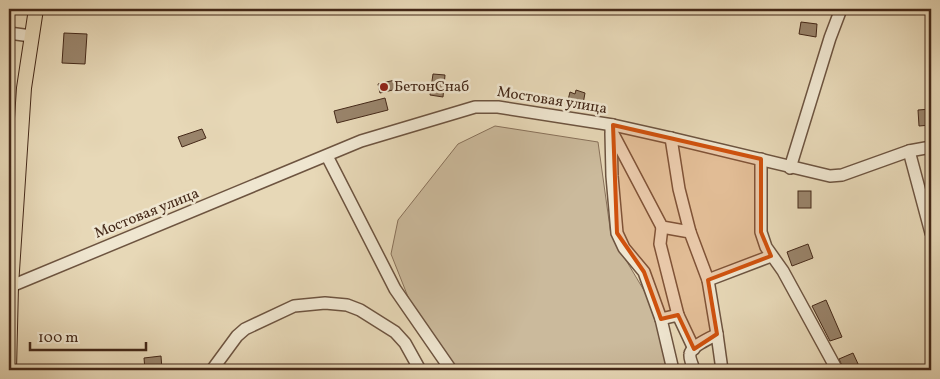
<svg xmlns="http://www.w3.org/2000/svg" width="940" height="379" font-family="Vollkorn,serif">
  <style>
    .green { fill: #cbba9c; stroke: #88715a }
    .building { fill: #99846b; stroke: #442818 }
    .lines { fill: none; stroke-linecap: round; stroke-linejoin: round }
    .minor-casing { stroke: #6d5440; stroke-width: 14 }
    .major-casing { stroke: #442818; stroke-width: 16 }
    .minor { stroke: #efe6d0; stroke-width: 11 }
    .major { stroke: #e7d8b7; stroke-width: 14 }
    .marked { fill: #cf520e; fill-opacity: 0.2; stroke: #cf520e; stroke-width: 4; stroke-linejoin: round }
    .poi-dot { fill: #8f2418; stroke: #efe6d0; stroke-width: 2 }
    .labels { text-anchor: middle; dominant-baseline: central; stroke-width: 5; stroke-linejoin: round; paint-order: stroke }
    .poi-label { font-size: 15px; fill: #442818; stroke: #efe6d0; text-anchor: start }
    .street-label { font-size: 15px; fill: #442818; stroke: #efe6d0 }
  </style>
  <rect width="100%" height="100%" fill="#e7d8b7"/>
  <filter id="stains"><feTurbulence type="fractalNoise" baseFrequency=".004" numOctaves="4"/><feColorMatrix values="0 0 0 0 .2 0 0 0 0 .09 0 0 0 0 .02 0 0 0 .5 -.17"/></filter>
  <radialGradient id="worn" r=".72"><stop offset=".6" stop-color="#630" stop-opacity="0"/><stop offset="1" stop-color="#630" stop-opacity=".3"/></radialGradient>
  <!-- green -->
  <path class="green" d="M495,126L598,142L611,235L661,319L671,370H457L412,307L391,254L398,220L458,144Z"/>
  <!-- building -->
  <g class="building">
    <path d="M801,22L817,24L816,37L799,34Z"/>
    <path d="M64,33L87,34L85,64L62,63Z"/>
    <path d="M433,74L445,75L443,97L430,95Z"/>
    <path d="M395,80L397,89L380,93L378,84Z"/>
    <path d="M576,90L585,93L583,104L568,100L570,92L575,94Z"/>
    <path d="M385,98L388,110L337,123L334,111Z"/>
    <path d="M931,109V125L919,126L918,110Z"/>
    <path d="M202,129L206,138L182,147L178,137Z"/>
    <rect x="798" y="191" width="13" height="17"/>
    <path d="M808,244L813,258L792,266L787,252Z"/>
    <path d="M826,300L842,337L830,341L812,306Z"/>
    <path d="M853,353L859,366L850,370H844L839,359Z"/>
    <path d="M161,356L162,370H145L144,358Z"/>
  </g>
  <g class="lines">
    <!-- minor casing -->
    <g class="minor-casing">
      <g id="minor">
        <path d="M9,33L31,36"/>
        <path d="M613,125L611,130L662,227L690,232L708,280L717,334"/>
        <path d="M611,133L612,176L617,233L624,248L644,272L661,319"/>
        <path d="M671,138L679,189L690,232"/>
        <path d="M909,151L931,233"/>
        <path d="M327,156L395,289L451,370"/>
        <path d="M761,159V232L766,247L783,271L837,370"/>
        <path d="M790,168L830,38L841,9"/>
        <path d="M662,227L660,244L678,315"/>
        <path d="M708,280L771,256"/>
        <path d="M9,287L361,141L475,107H498L613,125L671,138L830,176L842,175L909,151L931,147"/>
        <path d="M212,370L237,336L245,329L294,306L325,303L347,305L360,310L395,332L405,343L420,370"/>
        <path d="M673,370L661,319L678,315L694,349"/>
        <path d="M694,370C693,366 689,358 690,354C691,346 711,338 717,334L722,370"/>
      </g>
    </g>
    <!-- major casing -->
    <g class="major-casing">
      <path id="major" d="M9,370L11,286L24,88L36,9"/>
    </g>
    <!-- minor -->
    <use href="#minor" class="minor"/>
    <!-- major -->
    <use href="#major" class="major"/>
  </g>
  <!-- marked area -->
  <path class="marked" d="M613,125L761,159V232L771,256L708,280L717,334L694,349L678,315L661,319L644,272L617,233Z"/>
  <!-- markers -->
  <circle class="poi-dot" cx="384" cy="87" r="5"/>
  <g class="labels">
    <!-- poi labels -->
    <g class="poi-label">
      <text x="394" y="87">БетонСнаб</text>
    </g>
    <!-- street labels -->
    <g class="street-label">
      <text transform="translate(552 101) rotate(9)">Мостовая улица</text>
      <text transform="translate(147 214) rotate(-22)">Мостовая улица</text>
    </g>
  </g>
  <!-- margin -->
  <rect width="940" height="379" fill="none" stroke="#e7d8b7" stroke-width="30"/>
  <rect x="10" y="10" width="920" height="359" fill="none" stroke="#442818" stroke-width="2.5"/>
  <rect x="15" y="15" width="910" height="349" fill="none" stroke="#442818"/>
  <!-- scale -->
  <path d="M30 342v8h116v-8" fill="none" stroke="#442818" stroke-width="2.5"/>
  <text x="38" y="342" font-size="15" fill="#442818" stroke="#efe6d0" stroke-width="4" paint-order="stroke">100 m</text>
  <rect width="100%" height="100%" filter="url(#stains)"/>
  <rect width="100%" height="100%" fill="url(#worn)"/>
</svg>
